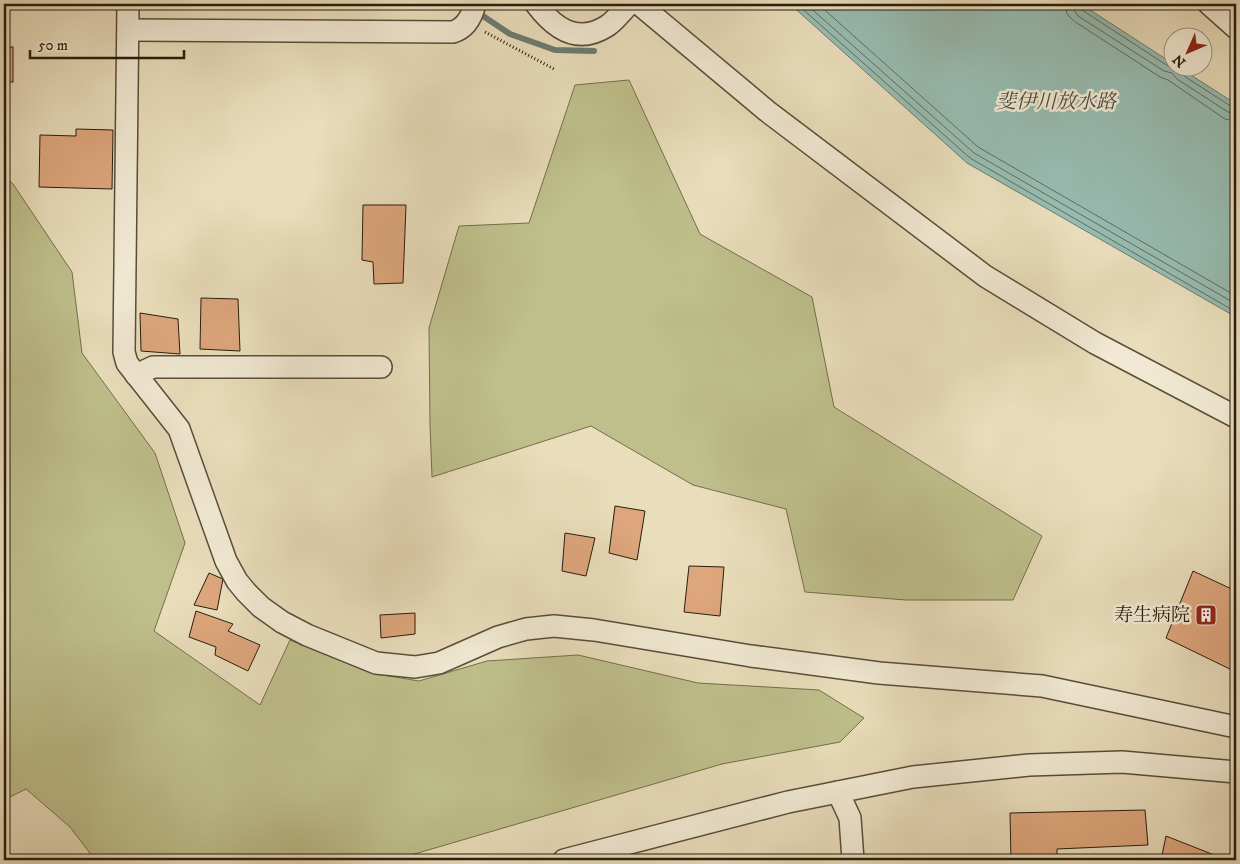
<svg xmlns="http://www.w3.org/2000/svg" width="1240" height="864" font-family="'IM FELL DW Pica','Noto Serif JP',serif">
  <style>
    .green { fill: #bebf8b; stroke: #746e4d }
    .water { fill: #97bcb1; stroke: #6b7c70 }
    .lines { fill: none; stroke-linecap: round; stroke-linejoin: round }
    .shore { stroke: #606c60; stroke-width: 1 }
    .stream { stroke: #6b7c70; stroke-width: 6 }
    .building { fill: #dda67c; stroke: #291d0f }
    .minor-casing { stroke: #594d3a; stroke-width: 24 }
    .path { stroke: #291d0f; stroke-width: 3; stroke-dasharray: 1 2.5; stroke-linecap: butt }
    .minor { stroke: #f1e9d3; stroke-width: 21 }
    .labels { text-anchor: middle; dominant-baseline: central; stroke-width: 5; stroke-linejoin: round; paint-order: stroke }
    .poi-label { font-size: 19px; fill: #291d0f; stroke: #f1e9d3; text-anchor: end }
    .water-label { font-size: 20px; font-style: italic; fill: #4a4d40; stroke: #f1e9d3 }
  </style>
  <rect width="100%" height="100%" fill="#e9ddbb"/>
  <filter id="stains"><feTurbulence type="fractalNoise" baseFrequency=".004" numOctaves="4"/><feColorMatrix values="0 0 0 0 .2 0 0 0 0 .09 0 0 0 0 .02 0 0 0 .5 -.17"/></filter>
  <radialGradient id="worn" r=".72"><stop offset=".6" stop-color="#630" stop-opacity="0"/><stop offset="1" stop-color="#630" stop-opacity=".3"/></radialGradient>
  <!-- green -->
  <g class="green">
    <path d="M629,80L700,234L812,297L834,407L1042,536L1013,600H906L805,592L786,509L693,485L591,426L432,477L430,425L429,328L459,226L529,223L575,85Z"/>
    <path d="M4,175L13,184L72,272L82,353L155,453L185,543L154,631L260,705L290,640L371,673L419,681L487,661L578,655L698,683L819,690L864,718L840,742L722,764L394,860H95L70,827L26,789L4,800Z"/>
  </g>
  <!-- water -->
  <path class="water" d="M790,4H1081L1172,63V68H1180L1236,104V317L967,163Z"/>
  <g class="lines">
    <!-- shore -->
    <g class="shore">
      <path d="M797,4L970,158L1236,312"/>
      <path d="M806,4L974,153L1236,304"/>
      <path d="M818,4L978,147L1236,296"/>
      <path d="M1065,4L1067,14L1074,21L1160,77L1168,80L1225,119L1236,121"/>
      <path d="M1073,4L1074,10L1078,16L1164,71L1172,73L1177,79L1228,112L1236,114"/>
      <path d="M1079,4L1082,10L1168,66L1172,67"/>
      <path d="M1178,68L1181,74L1232,107L1236,108"/>
    </g>
    <!-- stream -->
    <path class="stream" d="M477,12L510,34L555,50L594,51"/>
  </g>
  <!-- building -->
  <g class="building">
    <rect x="4" y="47" width="9" height="35"/>
    <path d="M76,129L113,130L112,189L39,187L40,135L76,136Z"/>
    <path d="M363,205H406L403,283L374,284L373,262L362,260Z"/>
    <path d="M201,298L238,299L240,351L200,349Z"/>
    <path d="M140,313L178,319L180,354L141,351Z"/>
    <path d="M615,506L645,511L637,560L609,553Z"/>
    <path d="M565,533L595,538L586,576L562,571Z"/>
    <path d="M689,566L724,567L720,616L684,612Z"/>
    <path d="M1193,571L1236,591V672L1166,638Z"/>
    <path d="M209,573L223,579L217,610L194,605Z"/>
    <path d="M196,611L233,624L228,631L260,645L248,671L215,655L216,647L189,637Z"/>
    <path d="M415,613V634L381,638L380,615Z"/>
    <path d="M1145,810L1148,845L1057,849V860H1011L1010,813Z"/>
    <path d="M1166,836L1227,860H1161Z"/>
  </g>
  <g class="lines">
    <!-- minor casing -->
    <g class="minor-casing">
      <g id="minor">
        <path d="M128,4L124,352L127,363L179,429L226,561L237,581L246,592L261,607L282,622L307,635L376,663L415,667L439,663L498,637L526,629L554,626L594,630L751,656L879,673L1042,686L1236,727"/>
        <path d="M536,4C554,28 577,45 607,26C615,21 622,11 629,4"/>
        <path d="M639,4L767,111L985,276L1095,343L1236,417"/>
        <path d="M1209,4L1236,28"/>
        <path d="M129,30L453,32C466,28 472,16 475,4"/>
        <path d="M136,375L153,367H381"/>
        <path d="M838,792L850,818L853,860"/>
        <path d="M564,860L788,802L913,777L1029,765L1122,762L1236,772"/>
      </g>
    </g>
    <!-- path -->
    <path class="path" d="M485,32L554,69"/>
    <!-- minor -->
    <use href="#minor" class="minor"/>
  </g>
  <!-- icons -->
  <defs>
    <g id="building-square" transform="scale(1.125)"><rect x="-9" y="-9" width="18" height="18" rx="4" fill="#8f2418" stroke="#f1e9d3"/><path d="M-4-6H4V6H1V3H-1V6H-4ZM-2.5-4.3h1.7v1.8h-1.7ZM.8-4.3h1.7v1.8H.8ZM-2.5-1h1.7V.8h-1.7ZM.8-1h1.7V.8H.8Z" fill="#fff"/></g>
  </defs>
  <g fill-rule="evenodd">
    <use href="#building-square" x="1206" y="615"/>
  </g>
  <g class="labels">
    <!-- poi labels -->
    <g class="poi-label">
      <text x="1190" y="615">寿生病院</text>
    </g>
    <!-- water labels -->
    <g class="water-label">
      <text x="1056" y="102">斐伊川放水路</text>
    </g>
  </g>
  <!-- margin -->
  <rect width="1240" height="864" fill="none" stroke="#e9ddbb" stroke-width="20"/>
  <rect x="5" y="5" width="1230" height="854" fill="none" stroke="#291d0f" stroke-width="2.5"/>
  <rect x="10" y="10" width="1220" height="844" fill="none" stroke="#291d0f"/>
  <!-- north arrow -->
  <g transform="translate(1188 52) rotate(225)"><circle r="24" fill="#f1e9d3" stroke="#a19785"/>
  <path d="M0-4L9 19L0 12L-9 19Z" fill="#8f2418"/>
  <text y="-8" font-size="14" font-weight="bold" text-anchor="middle" fill="#291d0f">N</text>
  </g>
  <!-- scale -->
  <path d="M30 50v8h154v-8" fill="none" stroke="#291d0f" stroke-width="2.5"/>
  <text x="38" y="50" font-size="15" fill="#291d0f" stroke="#f1e9d3" stroke-width="4" paint-order="stroke">50 m</text>
  <rect width="100%" height="100%" filter="url(#stains)"/>
  <rect width="100%" height="100%" fill="url(#worn)"/>
</svg>
